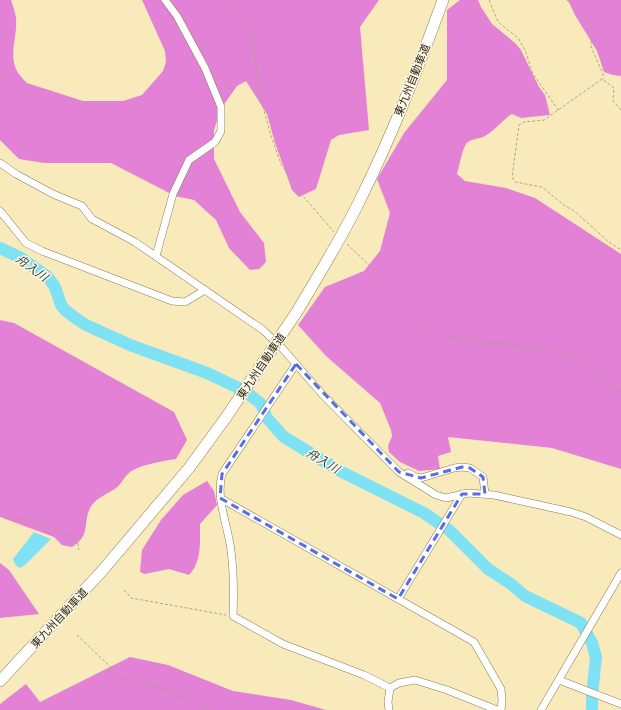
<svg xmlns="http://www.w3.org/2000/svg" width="621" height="710" font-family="Arial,'Noto Sans JP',sans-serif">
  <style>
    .forest { fill: #e281d6 }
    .water { fill: #7fe1f4 }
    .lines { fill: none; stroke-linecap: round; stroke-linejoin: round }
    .river { stroke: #7fe1f4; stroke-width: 12 }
    .minor-casing { stroke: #8a7c51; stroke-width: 8 }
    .highway-casing { stroke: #8a7c51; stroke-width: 12 }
    .path { stroke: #b2a681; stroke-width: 1; stroke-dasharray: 3 2; stroke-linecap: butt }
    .minor { stroke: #fff; stroke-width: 7 }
    .highway { stroke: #fff; stroke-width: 11 }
    .highway-bridge-casing { stroke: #8a7c51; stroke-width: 12; stroke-linecap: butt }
    .highway-bridge { stroke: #fff; stroke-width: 11 }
    .marked { fill: none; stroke: #586ee4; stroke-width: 3; stroke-dasharray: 8 5; stroke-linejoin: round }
    .labels { text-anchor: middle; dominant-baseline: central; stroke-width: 3; stroke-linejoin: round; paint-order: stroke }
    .street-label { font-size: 11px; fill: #2d2715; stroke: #fef7e5 }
    .water-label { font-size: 12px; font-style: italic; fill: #29474d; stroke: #fef7e5 }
  </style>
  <rect width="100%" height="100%" fill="#f9eabb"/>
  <!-- forest -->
  <g class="forest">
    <path d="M0,0H11C13,6 15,12 16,18C18,43 3,62 27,83L83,101H123L142,95L163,71L166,62L165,51L142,0H379L360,27L369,130L339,135L331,140L316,189L299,197L292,190L275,143L267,114L246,81L237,86L225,103L220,112L214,130V159L240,212L264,243L266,262L259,269L250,270L229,248L216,220L194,200L175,196L111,163H44L19,159L0,140Z"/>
    <path d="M460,0H478L481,7L492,24L515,43L521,50L539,87L545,95L550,115L521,118L512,114C502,120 494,132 483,137C477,139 470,139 466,144C462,150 459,167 457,174L465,181L506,188L535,198L621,254V469L552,448L448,437L451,452L438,456L440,469L419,471L400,462L389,452L388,446L392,436L391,430L380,403L326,356L298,325L325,287L364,271L380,251L390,213L377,179L404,133L447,80V10Z"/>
    <path d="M568,0H621V76L613,75L604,72L597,51L575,15Z"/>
    <path d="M0,320L14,323L174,412L187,440L176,459C163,461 138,465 129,473C123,478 121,485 115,489C108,493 97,498 92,505C81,521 93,534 72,547L62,545L54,537L46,534L0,517Z"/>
    <path d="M207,481L214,491L217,505L200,524C200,541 202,562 189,575L169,569L145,574L140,572L142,550L161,520L183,495Z"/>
    <path d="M0,563L9,570L39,614L0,618Z"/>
    <path d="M130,657L168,665L233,691L291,700L326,710H0V704L26,684L40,702Z"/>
  </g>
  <!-- water -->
  <path class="water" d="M34,532L51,539L24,566L19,568L15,564L13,559Z"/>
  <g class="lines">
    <!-- river -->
    <path class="river" d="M0,248L21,258L48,277L55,287L61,305L65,310L74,317L86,325L130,345L207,373L245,391L261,404L267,418L284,437L340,471L424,513L449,530L488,569L511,584L525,596L581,623L592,643L596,657L592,696V710"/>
    <!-- minor casing -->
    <g class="minor-casing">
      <g id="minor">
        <path d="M0,163L16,174L53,194L82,206L92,219L135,242L263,330L282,348L322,394L399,472L436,495L446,498L468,493L494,495L571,512L586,517L621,535"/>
        <path d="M0,211L26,243L42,251L172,301L185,302L205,290"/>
        <path d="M156,256L173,194L189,160L215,142L221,131V107L205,68L177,16L165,0"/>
        <path d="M296,364L222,474C216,497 226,521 230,544C234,568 234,592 233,616L283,644L364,675L390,688"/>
        <path d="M408,473L416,477L421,478L454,468L462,467L470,468L483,477L485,494"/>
        <path d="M220,498L474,642L501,689L502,701L501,710"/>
        <path d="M398,599L462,494"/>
        <path d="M559,680L621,704"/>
        <path d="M390,688L399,683L415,680L447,690L497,710"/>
        <path d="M389,710L388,702L390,688"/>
        <path d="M541,710L621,573"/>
      </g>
    </g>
    <!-- highway casing -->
    <g class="highway-casing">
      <g id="highway">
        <path d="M298,310C319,274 341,239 359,202C392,136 418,68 443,0"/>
        <path d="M0,681L102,571L189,468"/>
      </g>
    </g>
    <!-- path -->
    <g class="path">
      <path d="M220,0L247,25L252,37L262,103L271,136L281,164L303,196L334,232"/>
      <path d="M489,0L498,22L518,38L525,50L533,74L559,111"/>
      <path d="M567,0L587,22L592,29L591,47L603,74V79"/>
      <path d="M621,110L613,101L614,88L602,79L544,120L524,122L519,125L512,177L515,182L542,187L565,206L573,210L609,242L621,250"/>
      <path d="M347,244L373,269L422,320L447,337L550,350L571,358L621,391"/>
      <path d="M0,516L38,522L77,539L79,550"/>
      <path d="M124,590L131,598L226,615"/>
      <path d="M77,635L121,677L160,688L210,710"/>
    </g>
    <!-- minor -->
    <use href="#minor" class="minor"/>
    <!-- highway -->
    <use href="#highway" class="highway"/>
    <!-- highway-bridge casing -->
    <g class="highway-bridge-casing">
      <path id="highway-bridge" d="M189,468L227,416L298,310"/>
    </g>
    <!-- highway-bridge -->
    <use href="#highway-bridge" class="highway-bridge"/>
  </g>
  <!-- marked area -->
  <path class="marked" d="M296,364L399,472L421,478L462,467L470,468L483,477L485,494H462L398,599L220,498L222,474Z"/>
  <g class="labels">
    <!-- street labels -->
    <g class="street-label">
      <text transform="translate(412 80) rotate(-68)">東九州自動車道</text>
      <text transform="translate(261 366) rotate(-56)">東九州自動車道</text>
      <text transform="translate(59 618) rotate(-47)">東九州自動車道</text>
    </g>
    <!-- water labels -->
    <g class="water-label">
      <text transform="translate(32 268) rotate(36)">舟入川</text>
      <text transform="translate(323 461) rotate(31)">舟入川</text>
    </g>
  </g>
</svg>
